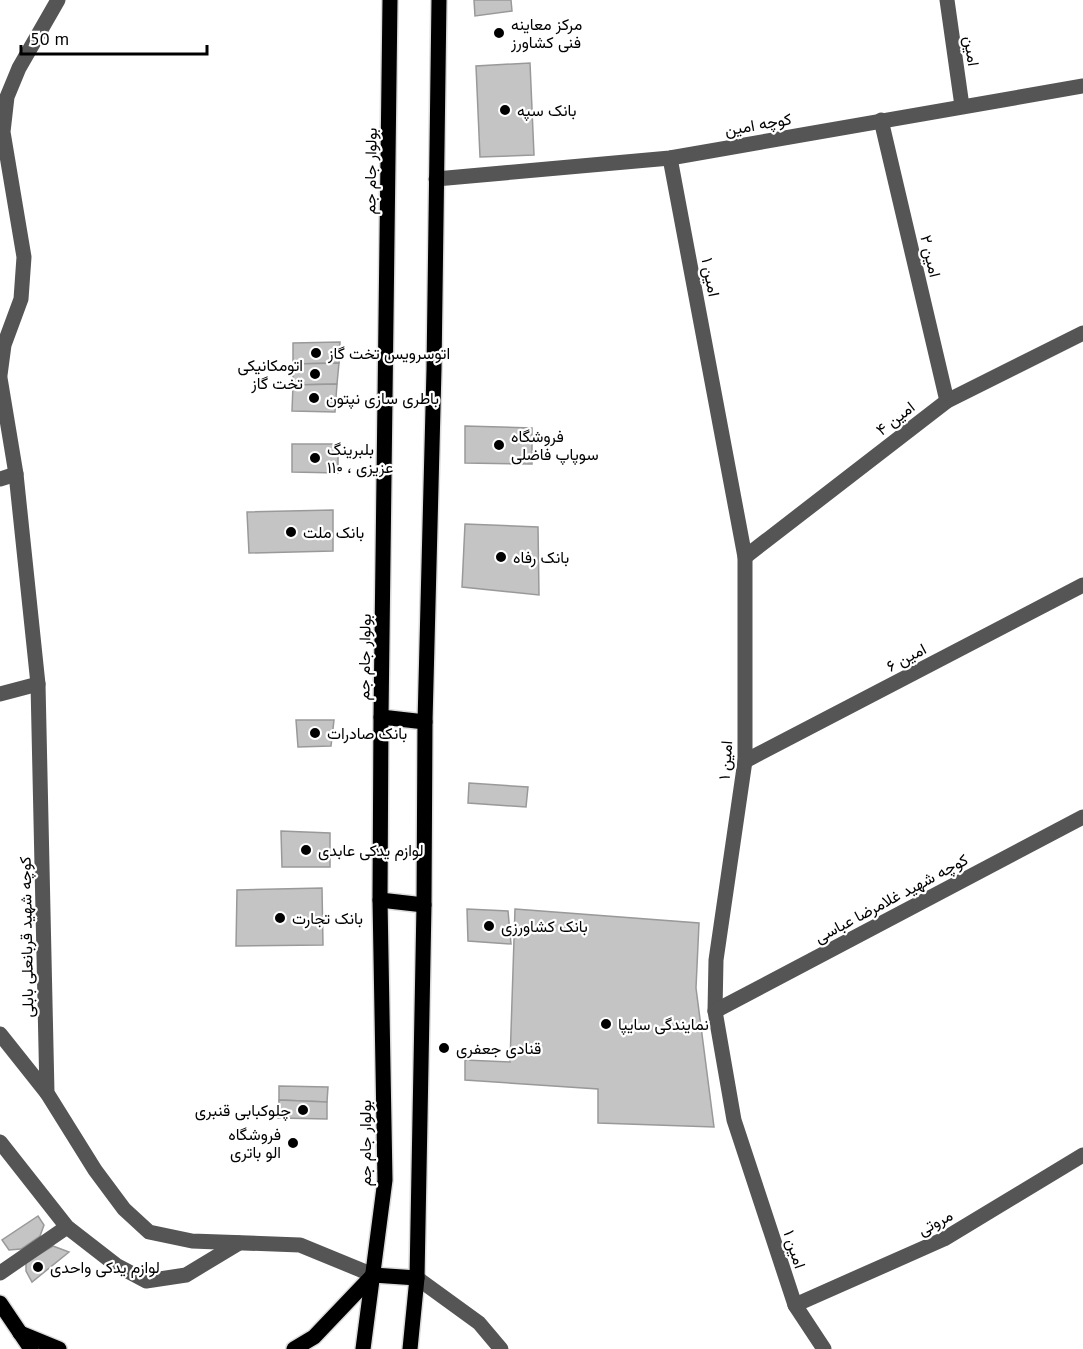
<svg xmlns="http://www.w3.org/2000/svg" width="1083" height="1349" font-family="'PT Sans',Vazirmatn,sans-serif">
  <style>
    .building { fill: #c4c4c4; stroke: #999; stroke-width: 1.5 }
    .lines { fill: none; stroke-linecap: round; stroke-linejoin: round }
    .major-casing { stroke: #dbdbdb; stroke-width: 18 }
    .minor { stroke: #555; stroke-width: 15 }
    .major { stroke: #000; stroke-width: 15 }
    .poi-dot { fill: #000; stroke: #fff; stroke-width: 2 }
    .labels { text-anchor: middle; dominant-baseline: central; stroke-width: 4.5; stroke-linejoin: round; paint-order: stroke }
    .poi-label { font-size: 16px; fill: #000; stroke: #fff; text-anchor: start }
    .street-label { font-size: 16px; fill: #000; stroke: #fff }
  </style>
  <rect width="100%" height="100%" fill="#fff"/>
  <!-- building -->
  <g class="building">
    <path d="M474,0H511L512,11L475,16Z"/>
    <path d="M530,63L534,155L480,157L476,66Z"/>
    <path d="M340,342L339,363L293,364V343Z"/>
    <path d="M339,363L337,384L293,385V364Z"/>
    <path d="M337,384L335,412L292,411L293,385Z"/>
    <path d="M465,426L532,428V464L465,463Z"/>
    <path d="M292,444H338V473L292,472Z"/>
    <path d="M333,510V551L249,553L247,512Z"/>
    <path d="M465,524L538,527L539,595L462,587Z"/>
    <path d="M296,720H334L331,746L298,747Z"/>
    <path d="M469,783L528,787L526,807L468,803Z"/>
    <path d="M281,831L330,833V867H282Z"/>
    <path d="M322,888L323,945L236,946L237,890Z"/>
    <path d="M467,909L508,911L511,944L468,941Z"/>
    <path d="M515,909L699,923L696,988L714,1127L598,1123V1089L465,1080V1060L510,1062Z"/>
    <path d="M279,1086L328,1087L327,1102L279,1100Z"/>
    <path d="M279,1100L327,1102V1119L278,1118Z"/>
    <path d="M38,1216L44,1225L40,1236L21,1249L9,1250L2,1240Z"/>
    <path d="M53,1246L69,1252L32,1282L26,1271V1262Z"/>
  </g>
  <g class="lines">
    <!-- major casing -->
    <g class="major-casing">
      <g id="major">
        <path d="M381,717L425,722"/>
        <path d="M380,900L424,905"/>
        <path d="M0,1303L31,1349"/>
        <path d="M20,1333L59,1349"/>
        <path d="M294,1349L314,1337L373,1275L417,1278"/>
        <path d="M363,1349L385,1180L380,900L381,717L390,0"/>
        <path d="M410,1349L417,1278L424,905L425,722L434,369L439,0"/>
      </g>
    </g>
    <!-- minor -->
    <g class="minor">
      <path d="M947,0L962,106"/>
      <path d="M881,120L947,401"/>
      <path d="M670,158L745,557V761L716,960L715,1011L734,1120L795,1305L824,1349"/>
      <path d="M436,179L670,158L1083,86"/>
      <path d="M0,375L4,345L21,299L24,257L3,132L7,97L19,68L58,0"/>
      <path d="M0,378L16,474L38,684L47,1093L95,1170L124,1209L149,1232L192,1241L300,1245L373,1275"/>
      <path d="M0,479L16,474"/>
      <path d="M745,557L947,401L1083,333"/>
      <path d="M0,694L38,684"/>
      <path d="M745,761L1083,585"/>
      <path d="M715,1011L1083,817"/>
      <path d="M0,1034L47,1093"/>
      <path d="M0,1142L67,1227L116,1265L146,1281L186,1275L239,1243"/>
      <path d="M0,1273L67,1227"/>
      <path d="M417,1278L479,1323L501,1349"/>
      <path d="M795,1305L944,1239L1083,1155"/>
    </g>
    <!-- major -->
    <use href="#major" class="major"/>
  </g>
  <!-- markers -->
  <g class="poi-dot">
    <circle cx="499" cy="33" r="6"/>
    <circle cx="505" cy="110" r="6"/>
    <circle cx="316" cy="353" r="6"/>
    <circle cx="315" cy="374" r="6"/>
    <circle cx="314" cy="398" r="6"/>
    <circle cx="499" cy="445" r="6"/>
    <circle cx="315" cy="458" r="6"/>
    <circle cx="291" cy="532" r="6"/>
    <circle cx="501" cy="557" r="6"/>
    <circle cx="315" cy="733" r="6"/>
    <circle cx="306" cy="850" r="6"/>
    <circle cx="280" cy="918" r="6"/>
    <circle cx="489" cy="926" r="6"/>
    <circle cx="606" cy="1024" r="6"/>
    <circle cx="444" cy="1048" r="6"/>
    <circle cx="303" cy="1110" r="6"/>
    <circle cx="293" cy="1143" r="6"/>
    <circle cx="38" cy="1267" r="6"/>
  </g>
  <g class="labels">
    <!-- poi labels -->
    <g class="poi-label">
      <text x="511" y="24">مرکز معاینه<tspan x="511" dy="18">فنی کشاورز</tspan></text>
      <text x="517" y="110">بانک سپه</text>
      <text x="328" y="353">اتوسرویس تخت گاز</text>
      <text x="303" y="365" text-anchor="end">اتومکانیکی<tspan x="303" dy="18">تخت گاز</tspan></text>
      <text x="326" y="398">باطری سازی نپتون</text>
      <text x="511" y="436">فروشگاه<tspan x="511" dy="18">سوپاپ فاضلی</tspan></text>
      <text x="327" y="449">بلبرینگ<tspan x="327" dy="18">۱۱۰ ، عزیزی</tspan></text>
      <text x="303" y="532">بانک ملت</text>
      <text x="513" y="557">بانک رفاه</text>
      <text x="327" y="733">بانک صادرات</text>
      <text x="318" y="850">لوازم یدکی عابدی</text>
      <text x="292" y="918">بانک تجارت</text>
      <text x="501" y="926">بانک کشاورزی</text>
      <text x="618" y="1024">نمایندگی سایپا</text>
      <text x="456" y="1048">قنادی جعفری</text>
      <text x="291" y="1110" text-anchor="end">چلوکبابی قنبری</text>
      <text x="281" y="1134" text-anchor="end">فروشگاه<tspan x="281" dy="18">الو باتری</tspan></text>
      <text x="50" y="1267">لوازم یدکی واحدی</text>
    </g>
    <!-- street labels -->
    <g class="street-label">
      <text transform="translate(972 51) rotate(82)">امین</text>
      <text transform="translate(758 124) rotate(-10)">کوچه امین</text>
      <text transform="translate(370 171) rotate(-89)">بولوار جام جم</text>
      <text transform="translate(931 256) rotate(77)">امین ۲</text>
      <text transform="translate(711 277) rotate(79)">امین ۱</text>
      <text transform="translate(895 418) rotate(-38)">امین ۴</text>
      <text transform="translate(364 657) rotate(-89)">بولوار جام جم</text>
      <text transform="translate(906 657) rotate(-28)">امین ۶</text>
      <text transform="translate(725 760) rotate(-86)">امین ۱</text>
      <text transform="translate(891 898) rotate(-28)">کوچه شهید غلامرضا عباسی</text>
      <text transform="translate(26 937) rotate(-91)">کوچه شهید قربانعلی بابلی</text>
      <text transform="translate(365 1143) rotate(-90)">بولوار جام جم</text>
      <text transform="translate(935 1222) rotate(-28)">مروتی</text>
      <text transform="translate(795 1249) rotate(72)">امین ۱</text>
    </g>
  </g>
  <!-- scale -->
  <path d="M21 45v9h186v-9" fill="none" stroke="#000000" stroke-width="3"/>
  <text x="30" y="45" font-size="18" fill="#000000" stroke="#ffffff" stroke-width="4.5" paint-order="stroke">50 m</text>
</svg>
